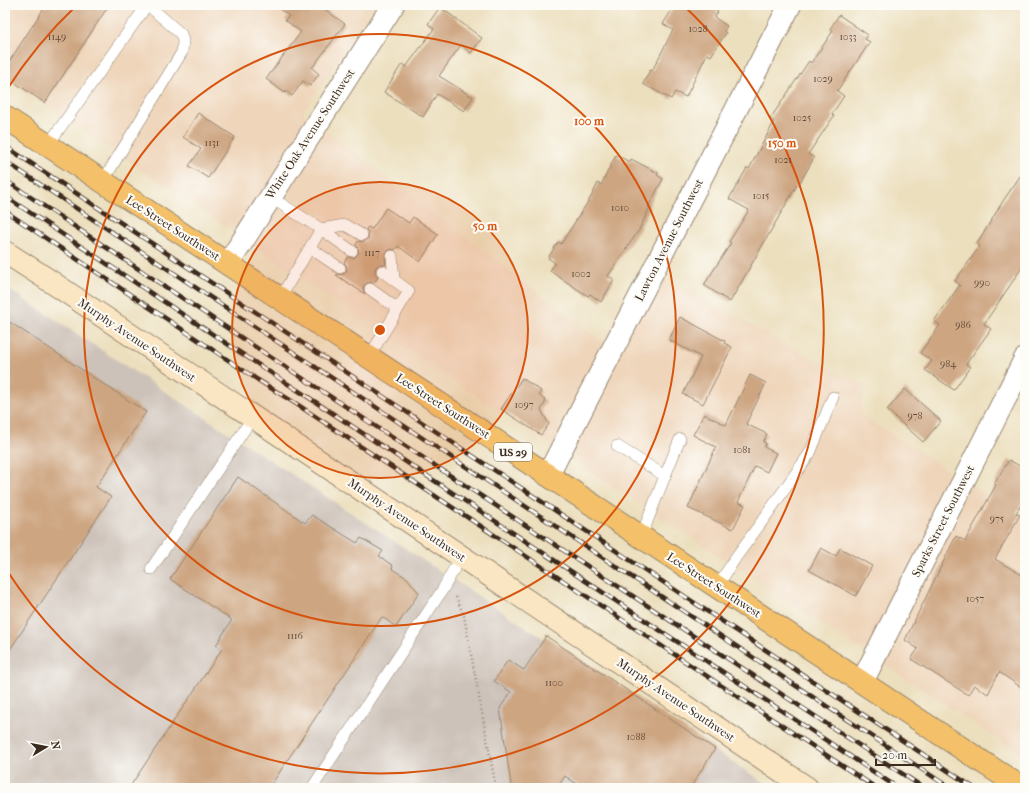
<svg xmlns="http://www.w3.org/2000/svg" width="1030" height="793" font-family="'IM FELL French Canon',serif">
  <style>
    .built { fill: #efd6bb }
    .industrial { fill: #cdc2b9 }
    .building { fill: #cda581 }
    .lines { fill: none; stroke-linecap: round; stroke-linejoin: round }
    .lane-casing { stroke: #94846e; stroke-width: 12 }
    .street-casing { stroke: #94846e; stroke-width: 24 }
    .secondary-casing { stroke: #94846e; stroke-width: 24 }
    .primary-casing { stroke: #94846e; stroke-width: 24 }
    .path { stroke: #94846e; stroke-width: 2.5; stroke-dasharray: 1 3; stroke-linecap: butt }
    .lane { stroke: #fff; stroke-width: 11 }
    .street { stroke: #fff; stroke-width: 22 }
    .secondary { stroke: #fbe6c3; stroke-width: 22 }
    .primary { stroke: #f4c16a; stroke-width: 22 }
    .rail-casing { stroke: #3b2a1e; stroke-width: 4.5 }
    .rail { stroke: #fdfcf7; stroke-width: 3; stroke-dasharray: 9; stroke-linecap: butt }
    .ring { fill: none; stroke: #d7540e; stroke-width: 2 }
    .labels { text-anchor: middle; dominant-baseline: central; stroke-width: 4; stroke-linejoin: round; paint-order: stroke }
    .number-label { font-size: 10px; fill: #604937 }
    .shield { fill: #fdfcf7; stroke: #75695f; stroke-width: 1 }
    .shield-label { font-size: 11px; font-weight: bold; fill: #3b2a1e }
    .street-label { font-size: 12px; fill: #3b2a1e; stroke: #fdfcf7 }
    .centre { fill: #d7540e; stroke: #fdfcf7; stroke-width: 2 }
    .ring-label { font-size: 12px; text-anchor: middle; font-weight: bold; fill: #d7540e; stroke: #fdfcf7; stroke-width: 4; stroke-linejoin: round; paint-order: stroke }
  </style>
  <rect width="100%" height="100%" fill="#fdfcf7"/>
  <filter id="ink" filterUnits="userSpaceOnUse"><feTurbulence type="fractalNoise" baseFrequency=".025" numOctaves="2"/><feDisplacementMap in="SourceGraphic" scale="8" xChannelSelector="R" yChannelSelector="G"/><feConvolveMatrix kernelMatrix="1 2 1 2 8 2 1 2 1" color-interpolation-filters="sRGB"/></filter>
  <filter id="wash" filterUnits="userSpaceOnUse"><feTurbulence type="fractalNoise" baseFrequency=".012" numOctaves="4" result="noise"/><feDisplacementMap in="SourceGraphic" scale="16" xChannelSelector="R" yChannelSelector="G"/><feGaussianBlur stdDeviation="0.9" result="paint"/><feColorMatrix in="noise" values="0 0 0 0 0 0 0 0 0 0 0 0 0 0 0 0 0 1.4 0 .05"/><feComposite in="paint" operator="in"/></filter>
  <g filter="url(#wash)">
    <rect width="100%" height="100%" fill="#ecdfbe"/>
    <!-- built -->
    <path class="built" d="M5,5H374L303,113L604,343L643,267L864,386L860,414L1025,519V757L491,406L59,114L5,79Z"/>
    <!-- industrial -->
    <path class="industrial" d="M5,287L772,788H5Z"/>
    <g id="blocks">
      <!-- building -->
      <g class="building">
        <path d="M46,5H109L45,103L5,76V68Z"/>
        <path d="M274,5H319L345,24L312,68L319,74L310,86L303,81L292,96L286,91L285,93L266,79L301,32L285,20L289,16Z"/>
        <path d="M675,5H708L718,12L714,17L727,26L724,31L726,33L711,56L707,54L686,97L675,92L671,99L643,84L650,70L652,71L673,30L663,24Z"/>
        <path d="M440,7L482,38L471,53L461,45L439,76L473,97L464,111L437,94L423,117L384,92L402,64L406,67L434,29L428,24Z"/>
        <path d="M839,15L868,35L865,39L870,42L837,91L844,96L832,114L834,116L808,154L814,158L798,186L797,185L730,302L704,285L731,243L729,242L749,210L729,199L747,168L749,169L774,122L770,119L809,61L811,63L833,31L830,29Z"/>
        <path d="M198,113L235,137L208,178L189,166L201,149L183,137Z"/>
        <path d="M616,155L630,162L631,159L658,173L657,175L663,179L648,207H650L639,230L608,276L614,280L601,302L590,294L588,296L550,271L555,263L548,258L558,242L561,244L591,197L598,183L601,185Z"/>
        <path d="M1025,169V263L984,324L991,329L966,364L970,367L954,390L925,370L932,361L920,353L940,325L934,321L960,285L955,281L980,246L977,244L1003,201Z"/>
        <path d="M386,208L409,223L413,217L438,234L420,262L398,246L395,250L392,249L388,251L386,253L385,256L386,265L380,264L376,267L375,270V273L378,277L374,283L371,282L367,283L364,285L363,289L365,294L336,275L343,274L346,272L347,268L346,265L344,263L348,257L352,258L355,257L357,255L359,252L358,248L356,245L358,241L362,242L365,241L368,239L369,235L368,232L366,229L368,227L372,229Z"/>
        <path d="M680,317L725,341L724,343L732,347L703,404L683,394L701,357L669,340Z"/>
        <path d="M5,319L146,412L96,487L111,497L5,657Z"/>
        <path d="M750,375L766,383L746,424L767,434L763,442L766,443L764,447L776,453L767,472L755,466L738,502L745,505L733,529L688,508L716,447L693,435L704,414L726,425Z"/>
        <path d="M522,378L541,391L539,395L546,401L541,410L549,424L541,435L501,409Z"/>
        <path d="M905,389L941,421L923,442L887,410Z"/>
        <path d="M1009,460L1025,469V499L1016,513L1020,515L995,559L1025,577V690L999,672L988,694L974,685L968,695L911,659L918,649L905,640L956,536L965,541L996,485L994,484Z"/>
        <path d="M238,477L305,523L312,515L357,543L361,538L383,551L379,556L393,566L392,569L407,578L419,593L396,627L382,617L269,788H129L222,649L216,645L232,620L170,579Z"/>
        <path d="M821,548L836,556L840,548L872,566L856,596L809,570Z"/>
        <path d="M546,636L715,749L690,788H583L565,776L557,788H516L511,785L500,708L511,692L494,681L508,660L524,670Z"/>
      </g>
    </g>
  </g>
  <g filter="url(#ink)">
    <use href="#blocks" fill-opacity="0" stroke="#94846e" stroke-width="1"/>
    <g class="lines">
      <!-- lane casing -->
      <g class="lane-casing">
        <g id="lane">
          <path d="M48,145L147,5"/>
          <path d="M103,181L182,52L183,41L181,34L148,5"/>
          <path d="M270,197L321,229L345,225L362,235"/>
          <path d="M310,248L340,268"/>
          <path d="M392,256L394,280"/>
          <path d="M370,289L398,309"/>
          <path d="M280,298L321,229L352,251"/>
          <path d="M369,357L409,291L382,271"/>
          <path d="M617,446L665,476L641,537"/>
          <path d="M665,476L680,439"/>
          <path d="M151,569L253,417"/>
          <path d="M717,587L736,557L763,520L810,453L833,397"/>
          <path d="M312,788L443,589L461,556"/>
        </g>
      </g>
      <!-- street casing -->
      <g class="street-casing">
        <g id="street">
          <path d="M228,264L393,5"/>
          <path d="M548,475L790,5"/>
          <path d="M862,682L1025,359"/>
        </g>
      </g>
      <!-- secondary casing -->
      <g class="secondary-casing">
        <path id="secondary" d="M5,252L47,279L807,788"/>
      </g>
      <!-- primary casing -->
      <g class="primary-casing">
        <path id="primary" d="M5,117L1022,788"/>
      </g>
      <!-- path -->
      <path class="path" d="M456,597L464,616L496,788"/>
      <!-- lane -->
      <use href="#lane" class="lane"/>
      <!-- street -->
      <use href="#street" class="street"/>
      <!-- secondary -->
      <use href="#secondary" class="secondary"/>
      <!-- primary -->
      <use href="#primary" class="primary"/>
      <!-- rail casing -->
      <g class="rail-casing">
        <g id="rail">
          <path d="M5,146L974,788"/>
          <path d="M5,161L950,788"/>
          <path d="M5,180L272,358L924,788"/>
          <path d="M5,196L265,369L305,395L898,788"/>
          <path d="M5,211L258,380L298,405L476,523L876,788"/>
        </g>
      </g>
      <!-- rail -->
      <use href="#rail" class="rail"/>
    </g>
  </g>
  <!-- distance rings -->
  <circle cx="380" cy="330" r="148" fill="#d7540e" fill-opacity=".12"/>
  <g class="ring">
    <circle cx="380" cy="330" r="148"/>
    <circle cx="380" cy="330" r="296"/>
    <path d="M6 91A444 444 0 0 1 77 5M683 5A444 444 0 1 1 6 569"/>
  </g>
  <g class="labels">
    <!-- number labels -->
    <g class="number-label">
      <text x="698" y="29">1028</text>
      <text x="57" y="37">1149</text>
      <text x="848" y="37">1033</text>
      <text x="823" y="79">1029</text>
      <text x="802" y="118">1025</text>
      <text x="212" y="143">1131</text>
      <text x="783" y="160">1021</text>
      <text x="761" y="196">1015</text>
      <text x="620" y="208">1010</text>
      <text x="372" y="253">1117</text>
      <text x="581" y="274">1002</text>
      <text x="982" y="283">990</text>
      <text x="963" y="325">986</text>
      <text x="948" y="364">984</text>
      <text x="524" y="405">1097</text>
      <text x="915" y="416">978</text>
      <text x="742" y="450">1081</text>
      <text x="997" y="519">975</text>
      <text x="975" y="599">1057</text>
      <text x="295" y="636">1116</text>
      <text x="554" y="683">1100</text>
      <text x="636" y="737">1088</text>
    </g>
    <!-- shield labels -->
    <rect class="shield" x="494" y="443" width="38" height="18" rx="3"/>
    <g class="shield-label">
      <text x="513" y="452">US 29</text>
    </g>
    <!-- street labels -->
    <g class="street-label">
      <text transform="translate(310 134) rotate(-57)">White Oak Avenue Southwest</text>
      <text transform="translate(173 228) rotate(33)">Lee Street Southwest</text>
      <text transform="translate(669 240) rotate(-63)">Lawton Avenue Southwest</text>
      <text transform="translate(137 340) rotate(34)">Murphy Avenue Southwest</text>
      <text transform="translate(443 406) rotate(33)">Lee Street Southwest</text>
      <text transform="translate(407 520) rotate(34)">Murphy Avenue Southwest</text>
      <text transform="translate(943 521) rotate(-63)">Sparks Street Southwest</text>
      <text transform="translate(714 585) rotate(33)">Lee Street Southwest</text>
      <text transform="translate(676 700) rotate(34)">Murphy Avenue Southwest</text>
    </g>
  </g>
  <circle cx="380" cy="330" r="6" class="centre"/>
  <g class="ring-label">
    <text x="589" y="125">100 m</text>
    <text x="782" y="147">150 m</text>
    <text x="485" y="230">50 m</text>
  </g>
  <!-- margin -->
  <rect width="1030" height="793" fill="none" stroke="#fdfcf7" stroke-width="20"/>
  <!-- north arrow -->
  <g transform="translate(46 747) rotate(80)" stroke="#fdfcf7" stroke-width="3" paint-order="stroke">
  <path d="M0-3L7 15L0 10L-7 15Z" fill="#3b2a1e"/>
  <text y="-6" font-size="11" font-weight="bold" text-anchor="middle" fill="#3b2a1e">N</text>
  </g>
  <!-- scale -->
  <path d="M876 759v6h59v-6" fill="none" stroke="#3b2a1e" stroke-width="2"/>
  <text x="882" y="759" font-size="12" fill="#3b2a1e" stroke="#fdfcf7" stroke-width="3" paint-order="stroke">20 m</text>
</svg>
